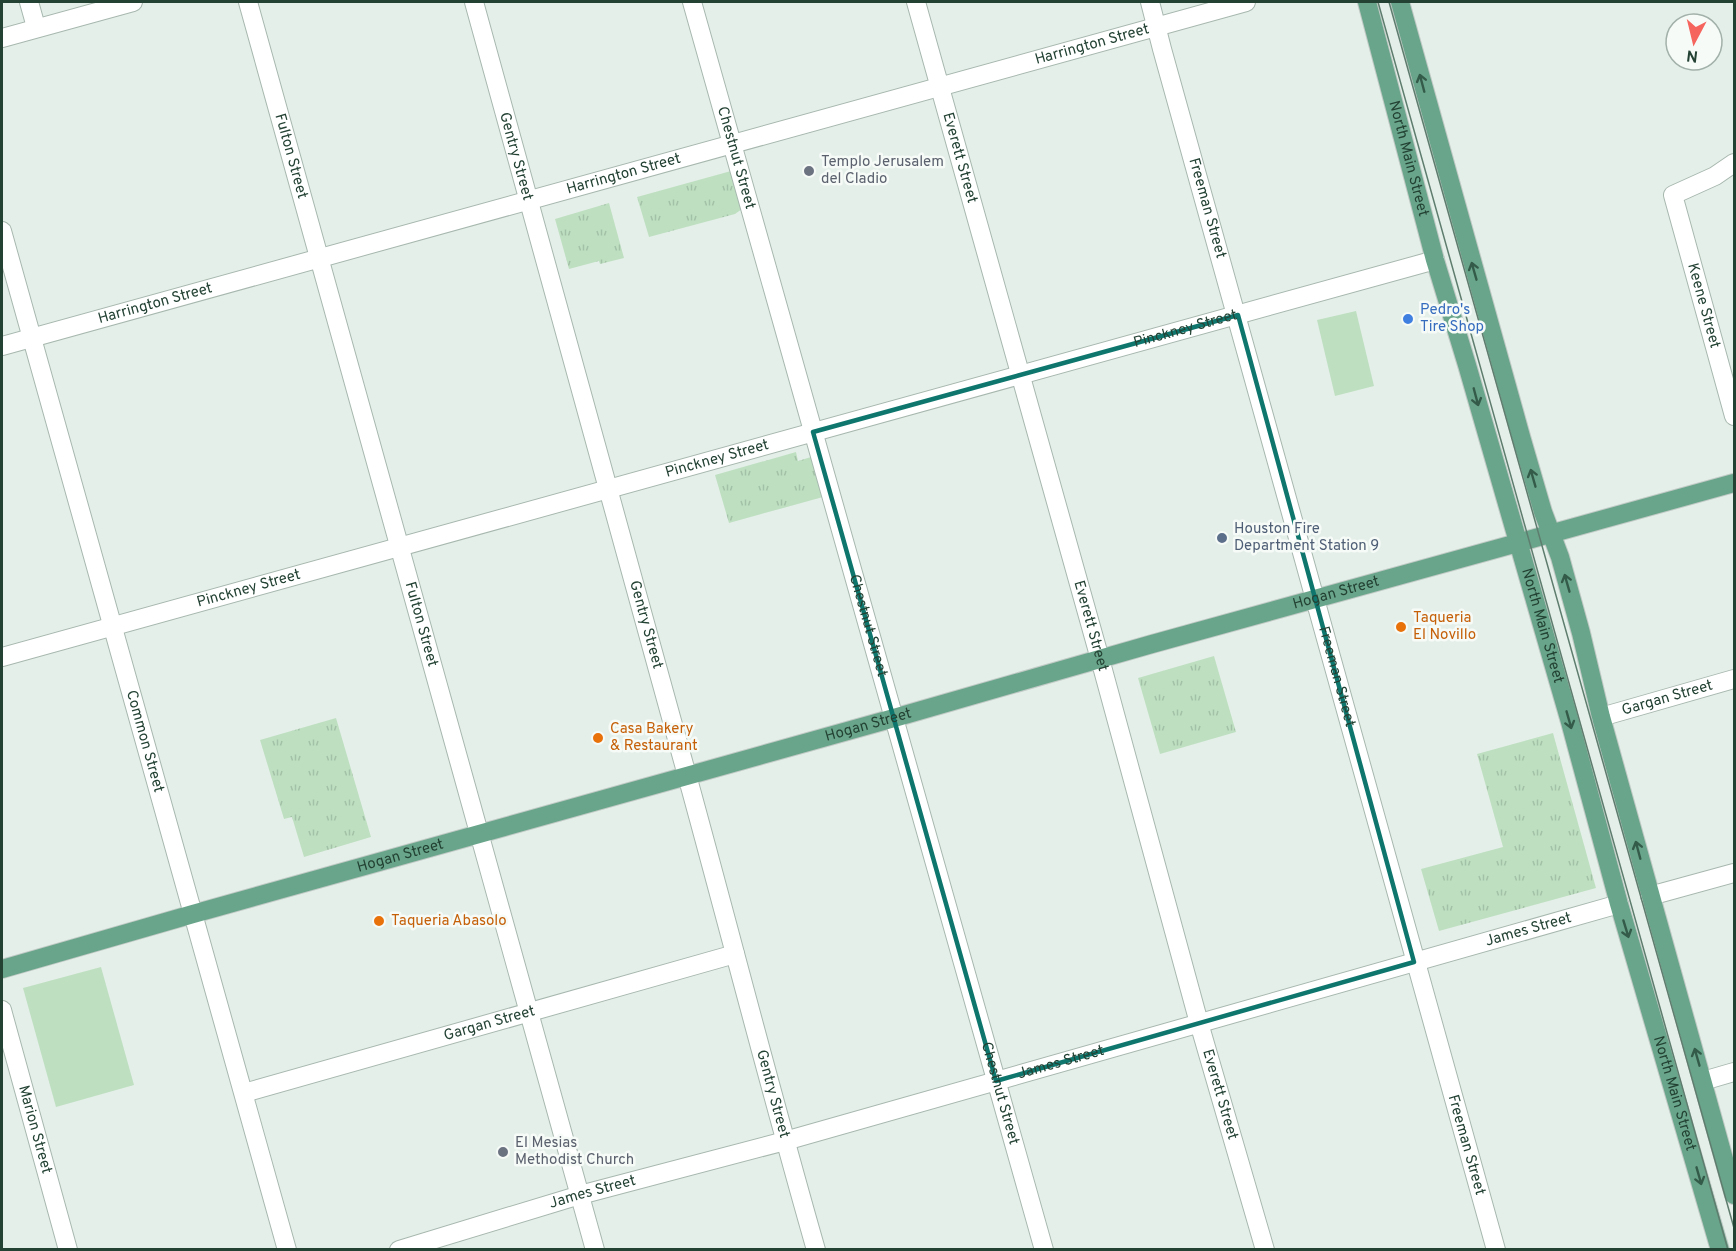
<svg xmlns="http://www.w3.org/2000/svg" width="1736" height="1251" font-family="Overpass,sans-serif">
  <style>
    .grass { fill: url(#grass-tufts) }
    .park { fill: #bee0c1 }
    .lines { fill: none; stroke-linecap: round; stroke-linejoin: round }
    .minor-casing { stroke: #a7b8af; stroke-width: 20 }
    .major-casing { stroke: #c1cac6; stroke-width: 20 }
    .minor { stroke: #fff; stroke-width: 18 }
    .major { stroke: #69a58a; stroke-width: 18 }
    .tram { stroke: #5e7d6f; stroke-width: 1.5 }
    .oneway { stroke: #345b4a }
    .marked { fill: none; stroke: #0f766e; stroke-width: 4.5; stroke-linejoin: round }
    .worship-dot { fill: #6b7280; stroke: #f6fbf8; stroke-width: 2 }
    .shop-dot { fill: #3f7fe0; stroke: #f6fbf8; stroke-width: 2 }
    .service-dot { fill: #5c6f8a; stroke: #f6fbf8; stroke-width: 2 }
    .food-dot { fill: #e8710a; stroke: #f6fbf8; stroke-width: 2 }
    .labels { text-anchor: middle; dominant-baseline: central; stroke-width: 5; stroke-linejoin: round; paint-order: stroke }
    .street-label { font-size: 15px; fill: #234234; stroke: #f6fbf8 }
    .worship-label { font-size: 15px; fill: #5b616d; stroke: #f6fbf8; text-anchor: start }
    .shop-label { font-size: 15px; fill: #366cbe; stroke: #f6fbf8; text-anchor: start }
    .service-label { font-size: 15px; fill: #4e5e75; stroke: #f6fbf8; text-anchor: start }
    .food-label { font-size: 15px; fill: #c56008; stroke: #f6fbf8; text-anchor: start }
  </style>
  <defs>
    <pattern id="grass-tufts" width="24" height="20" patternUnits="userSpaceOnUse" patternTransform="scale(1.5)"><rect width="24" height="20" fill="#bee0c1"/><path d="M3 7l-1-3M5 7V3M7 7l1-3M15 17l-1-3M17 17v-4M19 17l1-3" fill="none" stroke="#a3c1a6"/></pattern>
  </defs>
  <rect width="100%" height="100%" fill="#e5efe9"/>
  <!-- grass -->
  <g class="grass">
    <path d="M731,171L742,209L735,214L649,237L637,197Z"/>
    <path d="M609,203L624,258L600,264L599,261L569,269L555,219Z"/>
    <path d="M796,452L798,461L811,457L823,497L729,523L715,475Z"/>
    <path d="M1214,656L1236,732L1160,754L1138,678Z"/>
    <path d="M336,718L371,837L304,857L292,817L284,819L260,740Z"/>
    <path d="M1553,733L1596,888L1439,931L1421,869L1503,847L1477,754Z"/>
  </g>
  <!-- park -->
  <g class="park">
    <path d="M1356,311L1374,386L1335,396L1317,320Z"/>
    <path d="M101,967L134,1085L56,1107L23,988Z"/>
  </g>
  <g class="lines">
    <!-- minor casing -->
    <g class="minor-casing">
      <g id="minor">
        <path d="M29,2L36,27"/>
        <path id="s1" d="M248,2L595,1250"/>
        <path id="s2" d="M474,2C543,261 618,519 688,779C731,936 771,1093 816,1250"/>
        <path id="s3" d="M692,2L1044,1250"/>
        <path id="s4" d="M916,2L1100,659L1199,1023L1265,1250"/>
        <path id="s5" d="M1150,2L1162,49C1276,448 1382,850 1496,1250"/>
        <path d="M2,38L133,2"/>
        <path id="s6" d="M1734,163L1715,176L1673,195L1734,416"/>
        <path id="s7" d="M2,231L287,1250"/>
        <path id="s8" d="M2,346L1246,2"/>
        <path id="s9" d="M2,657L1435,260"/>
        <path id="s10" d="M1601,717L1734,679"/>
        <path d="M1650,896L1734,873"/>
        <path id="s11" d="M2,1010L68,1250"/>
        <path d="M1703,1081L1734,1072"/>
        <path id="s12" d="M244,1093L735,954"/>
        <path id="s13" d="M399,1250L580,1195L785,1141L1619,904"/>
      </g>
    </g>
    <!-- major casing -->
    <g class="major-casing">
      <g id="major">
        <path id="s14" d="M1367,2L1435,260L1467,365L1570,722L1619,904L1720,1250"/>
        <path d="M1400,2L1522,440L1543,512L1560,557L1581,633L1601,717L1734,1195"/>
        <path id="s15" d="M2,969L193,914L894,718L1152,644L1734,483"/>
      </g>
    </g>
    <!-- minor -->
    <use href="#minor" class="minor"/>
    <!-- major -->
    <use href="#major" class="major"/>
    <!-- tram -->
    <g class="tram">
      <path d="M1378,2L1728,1250"/>
      <path d="M1389,2L1734,1228"/>
    </g>
  </g>
  <!-- one-way arrows -->
  <defs><path id="oneway-shaft" d="M-6 0H5M1.5-3L5.5 0L1.5 3" fill="none" stroke-width="1.6" stroke-linecap="round" stroke-linejoin="round" transform="scale(1.5)"/></defs>
  <g class="oneway">
    <use href="#oneway-shaft" transform="translate(1422 83) rotate(-105)"/>
    <use href="#oneway-shaft" transform="translate(1474 271) rotate(-106)"/>
    <use href="#oneway-shaft" transform="translate(1476 397) rotate(75)"/>
    <use href="#oneway-shaft" transform="translate(1533 478) rotate(-106)"/>
    <use href="#oneway-shaft" transform="translate(1567 583) rotate(-106)"/>
    <use href="#oneway-shaft" transform="translate(1569 720) rotate(74)"/>
    <use href="#oneway-shaft" transform="translate(1638 850) rotate(-105)"/>
    <use href="#oneway-shaft" transform="translate(1626 929) rotate(73)"/>
    <use href="#oneway-shaft" transform="translate(1697 1057) rotate(-106)"/>
    <use href="#oneway-shaft" transform="translate(1699 1176) rotate(74)"/>
  </g>
  <!-- marked area -->
  <path class="marked" d="M1238,315L1414,962L996,1081L813,432Z"/>
  <!-- markers -->
  <g class="worship-dot">
    <circle cx="809" cy="171" r="6"/>
    <circle cx="503" cy="1152" r="6"/>
  </g>
  <circle class="shop-dot" cx="1408" cy="319" r="6"/>
  <circle class="service-dot" cx="1222" cy="538" r="6"/>
  <g class="food-dot">
    <circle cx="1401" cy="627" r="6"/>
    <circle cx="598" cy="738" r="6"/>
    <circle cx="379" cy="921" r="6"/>
  </g>
  <g class="labels">
    <!-- street labels -->
    <g class="street-label">
      <text stroke="none"><textPath href="#s8" startOffset="1131">Harrington Street</textPath></text>
      <text stroke="none"><textPath href="#s1" startOffset="160">Fulton Street</textPath></text>
      <text stroke="none"><textPath href="#s2" startOffset="160">Gentry Street</textPath></text>
      <text stroke="none"><textPath href="#s3" startOffset="162">Chestnut Street</textPath></text>
      <text stroke="none"><textPath href="#s4" startOffset="162">Everett Street</textPath></text>
      <text stroke="none"><textPath href="#s14" startOffset="162">North Main Street</textPath></text>
      <text stroke="none"><textPath href="#s8" startOffset="645">Harrington Street</textPath></text>
      <text stroke="none"><textPath href="#s5" startOffset="214">Freeman Street</textPath></text>
      <text stroke="none"><textPath href="#s8" startOffset="159">Harrington Street</textPath></text>
      <text stroke="none"><textPath href="#s6" startOffset="184">Keene Street</textPath></text>
      <text stroke="none"><textPath href="#s9" startOffset="1228">Pinckney Street</textPath></text>
      <text stroke="none"><textPath href="#s9" startOffset="742">Pinckney Street</textPath></text>
      <text stroke="none"><textPath href="#s9" startOffset="256">Pinckney Street</textPath></text>
      <text stroke="none"><textPath href="#s15" startOffset="1386">Hogan Street</textPath></text>
      <text stroke="none"><textPath href="#s1" startOffset="646">Fulton Street</textPath></text>
      <text stroke="none"><textPath href="#s2" startOffset="646">Gentry Street</textPath></text>
      <text stroke="none"><textPath href="#s3" startOffset="648">Chestnut Street</textPath></text>
      <text stroke="none"><textPath href="#s4" startOffset="648">Everett Street</textPath></text>
      <text stroke="none"><textPath href="#s14" startOffset="648">North Main Street</textPath></text>
      <text stroke="none"><textPath href="#s5" startOffset="700">Freeman Street</textPath></text>
      <text stroke="none"><textPath href="#s10" startOffset="69">Gargan Street</textPath></text>
      <text stroke="none"><textPath href="#s15" startOffset="900">Hogan Street</textPath></text>
      <text stroke="none"><textPath href="#s7" startOffset="530">Common Street</textPath></text>
      <text stroke="none"><textPath href="#s15" startOffset="414">Hogan Street</textPath></text>
      <text stroke="none"><textPath href="#s13" startOffset="1174">James Street</textPath></text>
      <text stroke="none"><textPath href="#s12" startOffset="255">Gargan Street</textPath></text>
      <text stroke="none"><textPath href="#s13" startOffset="688">James Street</textPath></text>
      <text stroke="none"><textPath href="#s3" startOffset="1134">Chestnut Street</textPath></text>
      <text stroke="none"><textPath href="#s14" startOffset="1134">North Main Street</textPath></text>
      <text stroke="none"><textPath href="#s2" startOffset="1132">Gentry Street</textPath></text>
      <text stroke="none"><textPath href="#s4" startOffset="1134">Everett Street</textPath></text>
      <text stroke="none"><textPath href="#s11" startOffset="124">Marion Street</textPath></text>
      <text stroke="none"><textPath href="#s5" startOffset="1186">Freeman Street</textPath></text>
      <text stroke="none"><textPath href="#s13" startOffset="202">James Street</textPath></text>
    </g>
    <!-- worship labels -->
    <g class="worship-label">
      <text x="821" y="162">Templo Jerusalem<tspan x="821" dy="17">del Cladio</tspan></text>
      <text x="515" y="1143">El Mesias<tspan x="515" dy="17">Methodist Church</tspan></text>
    </g>
    <!-- shop labels -->
    <g class="shop-label">
      <text x="1420" y="310">Pedro's<tspan x="1420" dy="17">Tire Shop</tspan></text>
    </g>
    <!-- service labels -->
    <g class="service-label">
      <text x="1234" y="529">Houston Fire<tspan x="1234" dy="17">Department Station 9</tspan></text>
    </g>
    <!-- food labels -->
    <g class="food-label">
      <text x="1413" y="618">Taqueria<tspan x="1413" dy="17">El Novillo</tspan></text>
      <text x="610" y="729">Casa Bakery<tspan x="610" dy="17">&amp; Restaurant</tspan></text>
      <text x="391" y="921">Taqueria Abasolo</text>
    </g>
  </g>
  <!-- border -->
  <rect width="1736" height="1251" fill="none" stroke="#234234" stroke-width="6"/>
  <!-- north arrow -->
  <g transform="translate(1694 42) rotate(187)"><circle r="28" fill="#f6fbf8" stroke="#a2b1aa" stroke-width="1.5"/>
  <path d="M0-4.5L10 22L0 15L-10 22Z" fill="#f5645d"/>
  <text y="-9" font-size="16" font-weight="bold" text-anchor="middle" fill="#234234">N</text>
  </g>
</svg>
